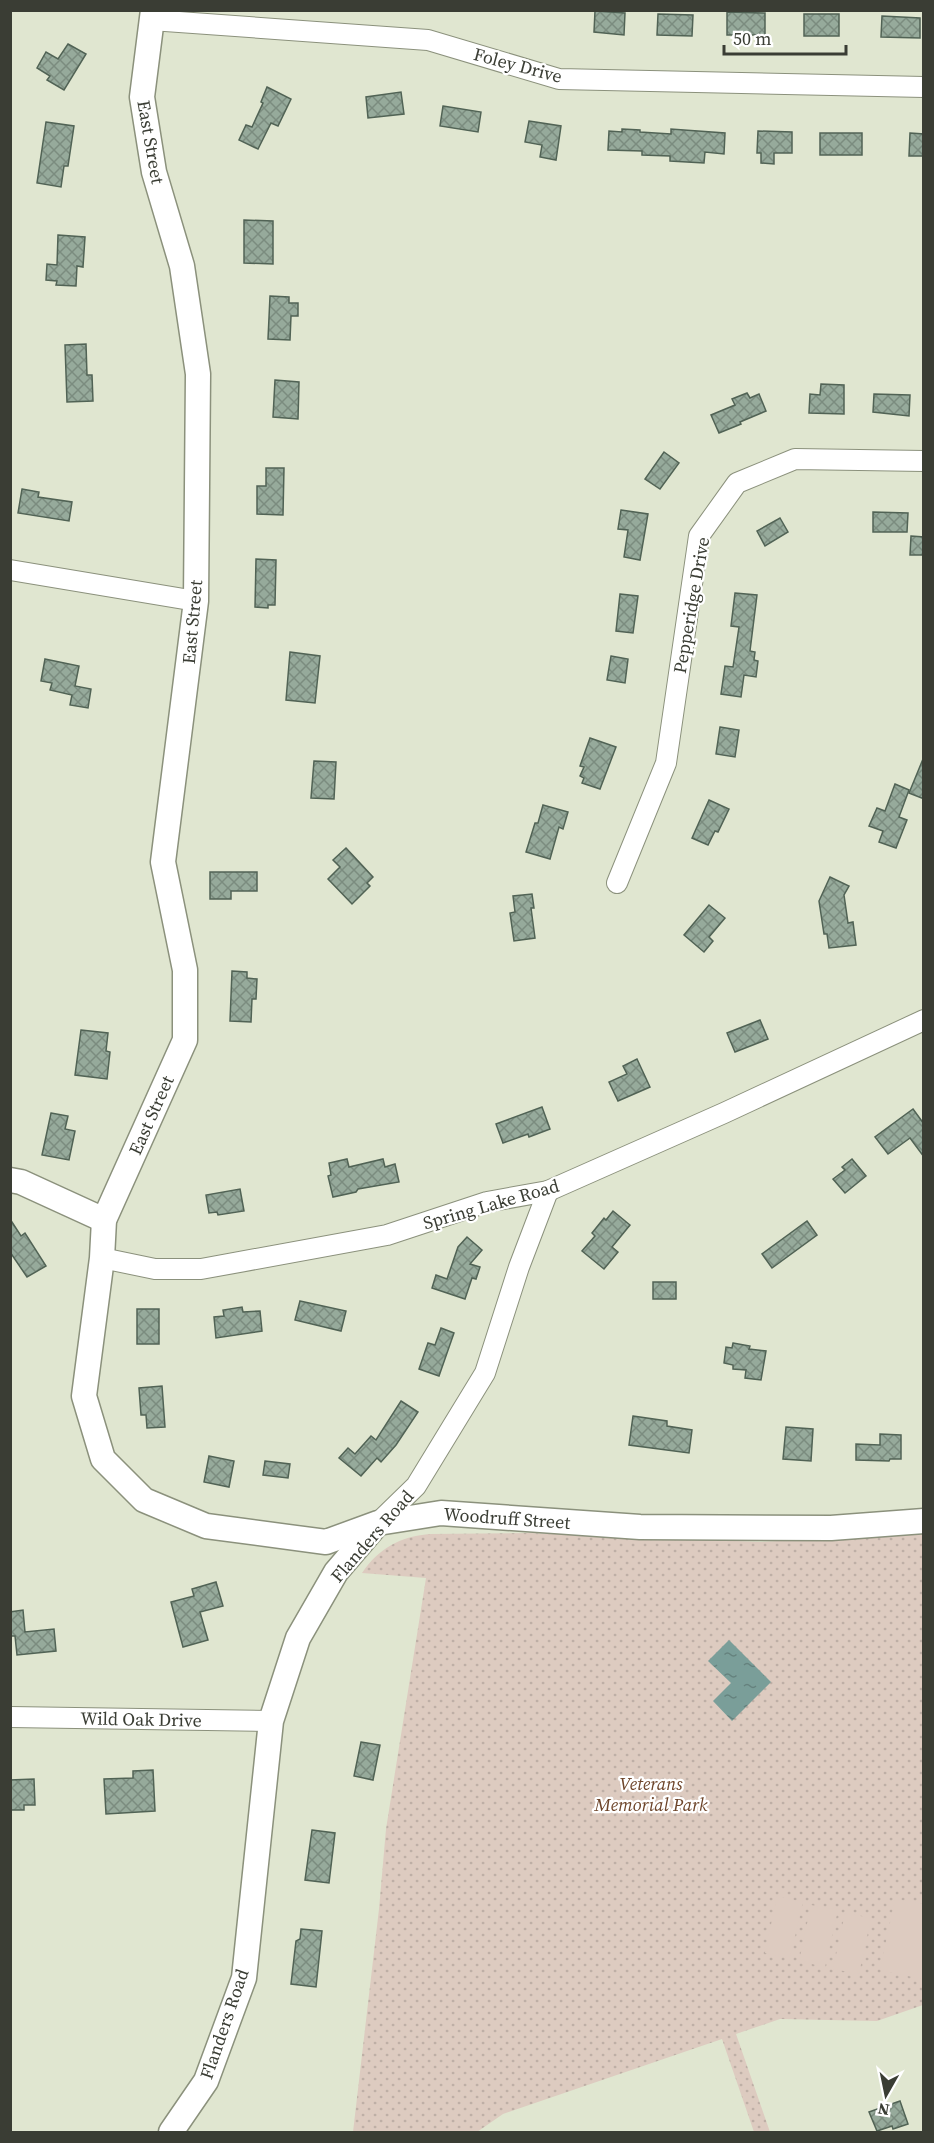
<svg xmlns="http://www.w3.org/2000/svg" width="934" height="2143" font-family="'Source Serif 4',serif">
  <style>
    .park { fill: url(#park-dots) }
    .garden { fill: #ddcbc0 }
    .water { fill: url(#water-ripples) }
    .building { fill: url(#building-cross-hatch); stroke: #516355; stroke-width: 1.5 }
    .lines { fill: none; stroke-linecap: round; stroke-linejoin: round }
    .minor-casing { stroke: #8b917c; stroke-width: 22 }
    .tertiary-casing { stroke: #8b917c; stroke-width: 27 }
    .minor { stroke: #fff; stroke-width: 20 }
    .tertiary { stroke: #fff; stroke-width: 24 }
    .labels { text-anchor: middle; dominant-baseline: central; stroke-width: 4.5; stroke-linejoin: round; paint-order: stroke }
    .street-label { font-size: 18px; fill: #3a3d34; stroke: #fff }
    .park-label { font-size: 18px; font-style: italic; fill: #6d4429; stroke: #fff }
  </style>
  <defs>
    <pattern id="park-dots" width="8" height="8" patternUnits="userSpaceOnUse" patternTransform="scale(1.5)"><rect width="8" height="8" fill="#ddcbc0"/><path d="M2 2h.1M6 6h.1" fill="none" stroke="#beafa6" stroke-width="1.8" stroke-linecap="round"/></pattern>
    <pattern id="water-ripples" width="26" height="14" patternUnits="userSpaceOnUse" patternTransform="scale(1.5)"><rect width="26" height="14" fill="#7a9e99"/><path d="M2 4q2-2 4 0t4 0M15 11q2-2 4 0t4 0" fill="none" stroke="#65827e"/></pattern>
    <pattern id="building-cross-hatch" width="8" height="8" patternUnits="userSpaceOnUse" patternTransform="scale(1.5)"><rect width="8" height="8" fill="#96aa9b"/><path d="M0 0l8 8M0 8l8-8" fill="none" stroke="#7b8c7f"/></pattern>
  </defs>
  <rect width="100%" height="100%" fill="#e0e6d0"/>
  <!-- park -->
  <path class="park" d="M923,1531V2005L877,2021L780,2019L736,2034L770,2132H754L722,2039L503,2114L477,2132H353L379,1909L386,1829L426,1578L362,1573C379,1548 400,1537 429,1534L530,1533L761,1542Z"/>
  <!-- garden -->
  <g class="garden">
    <path d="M777,1896L803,1902L790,1958L765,1953Z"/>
    <path d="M895,1899L923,1904L922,1979L880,1970Z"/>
    <path d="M811,1905L838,1910L825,1967L799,1961Z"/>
    <path d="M845,1913L871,1918L859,1974L833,1969Z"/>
  </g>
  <!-- water -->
  <path class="water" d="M729,1640L771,1682L732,1721L713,1701L731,1683L708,1661Z"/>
  <!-- building -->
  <g class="building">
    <path d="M595,11L625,13L624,35L594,32Z"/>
    <path d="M727,12L765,13V35H727Z"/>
    <path d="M658,14L693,15L692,36L657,35Z"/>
    <rect x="804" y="14" width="35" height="22"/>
    <path d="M882,16L920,18V38L881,37Z"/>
    <path d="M68,44L86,54L64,90L47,80L50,76L37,68L46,52L58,59Z"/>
    <path d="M267,87L291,99L278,126L271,123L258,149L239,140L246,125L252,127L263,103L261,102Z"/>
    <path d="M401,92L404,114L368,118L366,97Z"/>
    <path d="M443,106L481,112L478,132L440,126Z"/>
    <path d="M529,121L561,126L556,160L540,157L542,145L525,142Z"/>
    <path d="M46,122L74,126L68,166H64L61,187L37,183Z"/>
    <path d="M622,129L640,130V132L671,134V129L725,133L724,154L705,152L704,163L670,161V156L642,155V151L608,150L609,131L622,132Z"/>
    <path d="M758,131L792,132V153H774V164L761,163V153H757Z"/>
    <rect x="820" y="133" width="42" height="22"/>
    <path d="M910,133L924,134V156H909Z"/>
    <path d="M244,220L273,221V264L244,263Z"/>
    <path d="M58,235L85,237L83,267L77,266L76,286L56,285L57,281L46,280L47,264L57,265Z"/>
    <path d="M270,296L289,297V303H298V316H291L290,340L268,339Z"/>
    <path d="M86,344L87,375H92L93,401L67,402L65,345Z"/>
    <path d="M275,380L299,382L298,419L273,417Z"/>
    <path d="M821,384L844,385V414L809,413L810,394L820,395Z"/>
    <path d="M747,393L750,398L759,394L766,411L740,422L741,424L719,433L711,415L735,405L732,399Z"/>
    <path d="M874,394L910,395L909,416L873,412Z"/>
    <path d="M664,452L679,463L660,489L645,479Z"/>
    <path d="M266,468H284L283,515L257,514V486H266Z"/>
    <path d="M22,489L39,492L38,497L72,502L69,521L18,513Z"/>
    <path d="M621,510L648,514L640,560L624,557L628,530L618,529Z"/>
    <path d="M873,512L908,513L907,532H873Z"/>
    <path d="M780,518L788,532L765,546L757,531Z"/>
    <path d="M911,536L924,537V555H910Z"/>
    <path d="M256,559L276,560L275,605H268V608L255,607Z"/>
    <path d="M735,593L757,595L750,651L755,652L754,660L758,661L756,677L744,675L741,697L721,694L725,666L733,667L739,627L731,626Z"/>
    <path d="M620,594L638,596L633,633L616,631Z"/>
    <path d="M290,652L320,656L315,703L286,700Z"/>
    <path d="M611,656L628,659L625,683L607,680Z"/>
    <path d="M45,659L79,666L75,686L91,689L88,708L70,705L72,695L50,690L52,683L41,681Z"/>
    <path d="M720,727L739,730L735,757L716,754Z"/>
    <path d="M590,738L616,747L600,789L582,783L584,778L580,776L584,767L580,766Z"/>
    <path d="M923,759H924V799L909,793Z"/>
    <path d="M314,761L336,762L334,799L311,798Z"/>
    <path d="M895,784L909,790L899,817L907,820L896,848L879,842L883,831L869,826L877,808L885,811Z"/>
    <path d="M709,800L729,809L718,832L715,831L708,845L692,838Z"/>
    <path d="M543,805L568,812L563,829L559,827L550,859L526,852L535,823H538Z"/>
    <path d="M346,848L373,877L367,883L370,886L352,904L328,879L340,867L333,860Z"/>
    <path d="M210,872H257V891H231V899H210Z"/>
    <path d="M830,877L849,886L844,895L848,923L853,922L856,945L829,948L827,934H824L819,901Z"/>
    <path d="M532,894L534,908H531L535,938L514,941L510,913L515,912L513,896Z"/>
    <path d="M709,905L725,918L709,937L713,941L704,952L684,935Z"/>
    <path d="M232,971L247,972V978L257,979L256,999H252L251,1022L230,1021Z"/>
    <path d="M760,1020L768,1039L735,1052L727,1033Z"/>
    <path d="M81,1030L108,1033L106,1051L110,1052L107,1079L75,1075Z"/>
    <path d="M637,1059L650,1087L618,1101L609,1082L627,1074L623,1066Z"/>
    <path d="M542,1107L550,1129L529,1137L528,1134L503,1143L496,1124Z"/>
    <path d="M913,1109L924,1124V1157L910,1138L888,1154L875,1137Z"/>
    <path d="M51,1113L68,1116L65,1129L75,1131L69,1160L42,1155Z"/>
    <path d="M347,1159L349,1167L383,1159L385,1167L395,1164L399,1182L358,1189L356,1192L333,1197L328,1176L331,1175L329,1163Z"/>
    <path d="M852,1159L866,1176L845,1193L833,1179L845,1170L842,1167Z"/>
    <path d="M240,1189L244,1211L218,1215L217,1212L209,1213L206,1195Z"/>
    <path d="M613,1211L630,1225L612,1247L618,1252L604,1269L582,1251L595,1236L592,1233L604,1218L606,1220Z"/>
    <path d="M10,1219L21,1236L25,1233L46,1266L27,1277L10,1252Z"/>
    <path d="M807,1221L817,1235L772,1268L762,1254Z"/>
    <path d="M467,1237L482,1250L470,1264L480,1267L476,1279L472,1278L465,1299L432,1288L436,1275L447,1279L458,1247Z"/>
    <rect x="653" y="1282" width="23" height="17"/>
    <path d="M300,1301L346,1311L341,1331L295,1320Z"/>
    <path d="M242,1307L243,1312L260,1311L262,1331L216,1338L214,1317L224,1316L223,1310Z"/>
    <rect x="137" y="1309" width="22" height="35"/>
    <path d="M441,1328L454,1333L439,1376L419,1369L428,1343L435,1345Z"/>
    <path d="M733,1343L750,1346L749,1349L766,1351L761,1380L745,1378L746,1370L733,1369V1365L724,1363L726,1347L732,1348Z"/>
    <path d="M162,1386L165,1427L147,1428L146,1415H141L139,1388Z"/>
    <path d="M401,1401L418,1412L396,1445L381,1462L377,1458L361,1476L339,1458L348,1448L355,1454L371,1436L376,1440Z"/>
    <path d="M633,1416L667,1421V1426L692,1430L689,1453L629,1445Z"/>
    <path d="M786,1427L813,1429L811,1461L783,1459Z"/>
    <path d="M880,1434L901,1435V1459H890L889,1461L856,1460V1444L880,1445Z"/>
    <path d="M209,1456L234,1461L229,1487L204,1482Z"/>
    <path d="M265,1461L290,1464L288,1478L263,1475Z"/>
    <path d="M216,1582L223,1606L200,1612L208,1640L183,1647L171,1602L194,1596L192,1589Z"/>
    <path d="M23,1610L25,1632L54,1629L56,1651L17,1655L15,1636H10V1612Z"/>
    <path d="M361,1742L380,1745L373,1780L354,1776Z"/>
    <path d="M153,1770L155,1811L106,1814L104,1779L133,1778V1771Z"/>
    <path d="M34,1779L35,1805H24V1810H10V1780Z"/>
    <path d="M312,1830L335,1833L329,1883L305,1880Z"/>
    <path d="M301,1929L322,1931L316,1987L291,1984L296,1941L300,1939Z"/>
    <path d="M900,2101L908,2124L893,2129L892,2126L877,2131L869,2112Z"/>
  </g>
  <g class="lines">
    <!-- minor casing -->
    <g class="minor-casing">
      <g id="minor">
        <path d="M151,20L428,40L559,79L924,87"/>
        <path d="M10,570L196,601"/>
        <path d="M617,883L666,763L699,536L737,483L795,459L924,461"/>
        <path d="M102,1258L155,1269H201L387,1235L487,1202L548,1191L724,1113L924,1020"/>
        <path d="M378,1523L416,1486L485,1373L519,1267L548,1191"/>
        <path d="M10,1717L271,1721"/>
      </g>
    </g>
    <!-- tertiary casing -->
    <g class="tertiary-casing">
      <g id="tertiary">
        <path d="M153,10L142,97L154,172L182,266L198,374L196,601L163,862L185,970V1040L104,1220L102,1258L84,1396L103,1459L144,1500L206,1526L326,1542L378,1523L441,1513L640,1527L831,1528L924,1521"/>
        <path d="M10,1180L21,1182L104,1220"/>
        <path d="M171,2132L206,2081L244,1978L271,1721L298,1638L336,1572L377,1524"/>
      </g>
    </g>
    <!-- minor -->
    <use href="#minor" class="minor"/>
    <!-- tertiary -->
    <use href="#tertiary" class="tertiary"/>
  </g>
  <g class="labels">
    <!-- street labels -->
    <g class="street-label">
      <text transform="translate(518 65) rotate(15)">Foley Drive</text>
      <text transform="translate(151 142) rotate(80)">East Street</text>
      <text transform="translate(691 605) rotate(-80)">Pepperidge Drive</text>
      <text transform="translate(192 622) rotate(-85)">East Street</text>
      <text transform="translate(151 1115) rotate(-66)">East Street</text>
      <text transform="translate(491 1204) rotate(-16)">Spring Lake Road</text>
      <text transform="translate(507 1518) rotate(4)">Woodruff Street</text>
      <text transform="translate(372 1536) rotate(-49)">Flanders Road</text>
      <text transform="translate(141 1719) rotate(1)">Wild Oak Drive</text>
      <text transform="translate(224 2024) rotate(-71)">Flanders Road</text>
    </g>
    <!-- park labels -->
    <g class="park-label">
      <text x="651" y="1783">Veterans<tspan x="651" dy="21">Memorial Park</tspan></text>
    </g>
  </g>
  <!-- border -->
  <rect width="934" height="2143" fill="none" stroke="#3a3d34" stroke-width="24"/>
  <!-- north arrow -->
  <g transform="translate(886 2095) rotate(189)" stroke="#ffffff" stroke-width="4.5" paint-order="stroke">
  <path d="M0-4.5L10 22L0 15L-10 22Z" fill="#3a3d34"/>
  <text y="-9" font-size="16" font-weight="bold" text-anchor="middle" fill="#3a3d34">N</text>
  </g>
  <!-- scale -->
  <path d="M724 45v9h122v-9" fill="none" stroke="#3a3d34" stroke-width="3"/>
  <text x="733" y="45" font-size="18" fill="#3a3d34" stroke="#ffffff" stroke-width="4.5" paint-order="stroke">50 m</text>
</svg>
